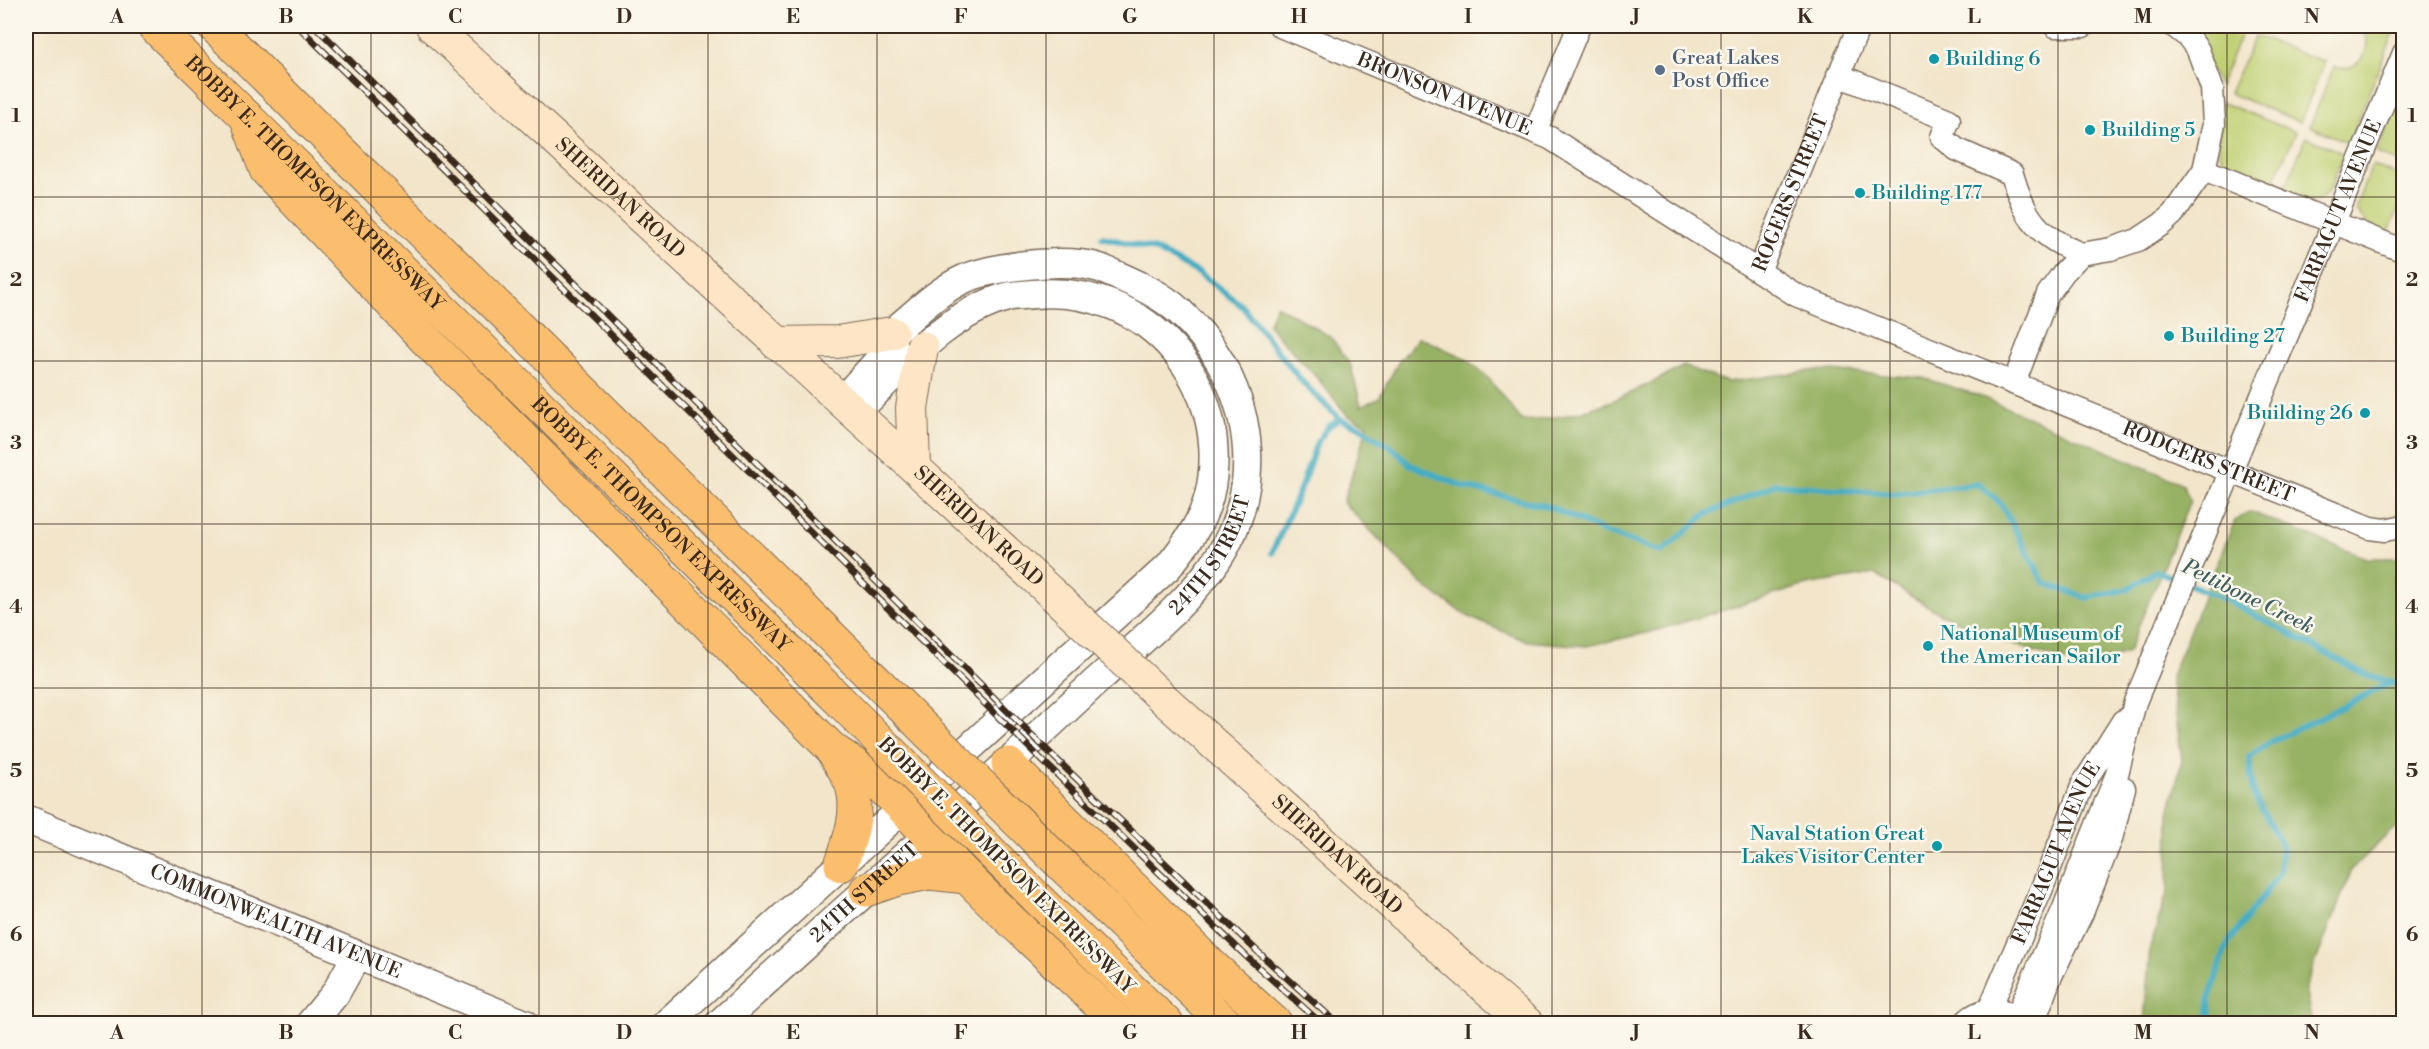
<svg xmlns="http://www.w3.org/2000/svg" width="2429" height="1049" font-family="'Libre Bodoni',serif">
  <style>
    .green { fill: #c0d073; stroke: #7e7d48; stroke-width: 1.5 }
    .forest { fill: #98b265; stroke: #6a6e42; stroke-width: 1.5 }
    .lines { fill: none; stroke-linecap: round; stroke-linejoin: round }
    .stream { stroke: #42acc2; stroke-width: 6 }
    .minor-casing { stroke: #7b6b5a; stroke-width: 25 }
    .tertiary-casing { stroke: #7b6b5a; stroke-width: 31 }
    .secondary-casing { stroke: #7b6b5a; stroke-width: 34 }
    .trunk-casing { stroke: #7b6b5a; stroke-width: 35 }
    .minor { stroke: #fff; stroke-width: 22 }
    .tertiary { stroke: #fff; stroke-width: 28 }
    .secondary { stroke: #fde5c5; stroke-width: 32 }
    .trunk { stroke: #fbbe6e; stroke-width: 33 }
    .rail-casing { stroke: #3b2a1e; stroke-width: 7 }
    .rail { stroke: #fbf7ec; stroke-width: 4.5; stroke-dasharray: 14; stroke-linecap: butt }
    .secondary-bridge-casing { stroke: #7b6b5a; stroke-width: 34; stroke-linecap: butt }
    .trunk-bridge-casing { stroke: #7b6b5a; stroke-width: 35; stroke-linecap: butt }
    .secondary-bridge { stroke: #fde5c5; stroke-width: 32 }
    .trunk-bridge { stroke: #fbbe6e; stroke-width: 33 }
    .grid { fill: none; stroke: #3b2a1e; stroke-width: 1.5; stroke-opacity: 0.55 }
    .culture-dot { fill: #0f9aa8; stroke: #fbf7ec; stroke-width: 2 }
    .service-dot { fill: #5c6f8a; stroke: #fbf7ec; stroke-width: 2 }
    .labels { text-anchor: middle; dominant-baseline: central; stroke-width: 5; stroke-linejoin: round; paint-order: stroke }
    .service-label { font-size: 20px; fill: #4e5e75; stroke: #fbf7ec; text-anchor: start }
    .culture-label { font-size: 20px; fill: #0d838f; stroke: #fbf7ec; text-anchor: start }
    .street-label { font-size: 20px; fill: #3b2a1e; stroke: #fbf7ec }
    .water-label { font-size: 21px; font-style: italic; fill: #3e5e60; stroke: #fbf7ec }
    .neatline { fill: none; stroke: #3b2a1e; stroke-width: 2 }
    .grid-label { font-size: 20px; text-anchor: middle; font-weight: bold; fill: #3b2a1e }
  </style>
  <rect width="100%" height="100%" fill="#fbf7ec"/>
  <filter id="ink" filterUnits="userSpaceOnUse"><feTurbulence type="fractalNoise" baseFrequency=".0167" numOctaves="2"/><feDisplacementMap in="SourceGraphic" scale="12" xChannelSelector="R" yChannelSelector="G"/><feConvolveMatrix kernelMatrix="1 2 1 2 8 2 1 2 1" color-interpolation-filters="sRGB"/></filter>
  <filter id="wash" filterUnits="userSpaceOnUse"><feTurbulence type="fractalNoise" baseFrequency=".008" numOctaves="4" result="noise"/><feDisplacementMap in="SourceGraphic" scale="24" xChannelSelector="R" yChannelSelector="G"/><feGaussianBlur stdDeviation="1.35" result="paint"/><feColorMatrix in="noise" values="0 0 0 0 0 0 0 0 0 0 0 0 0 0 0 0 0 1.4 0 .05"/><feComposite in="paint" operator="in"/></filter>
  <g filter="url(#wash)">
    <rect width="100%" height="100%" fill="#f2e5ca"/>
    <!-- green -->
    <g class="green">
      <path d="M2189,26H2236L2243,30L2219,86Z"/>
      <path d="M2359,26H2397L2349,141H2344L2310,126L2334,67C2355,72 2368,58 2367,38Z"/>
      <path d="M2255,36L2325,62L2300,122L2229,93Z"/>
      <path d="M2403,89V164L2377,153Z"/>
      <path d="M2221,102L2296,132L2272,185C2211,160 2217,166 2221,102Z"/>
      <path d="M2306,137L2344,154C2339,165 2329,201 2316,201C2306,202 2293,194 2284,190Z"/>
      <path d="M2372,165L2403,177V198L2388,234L2367,224L2356,211L2357,203Z"/>
    </g>
    <!-- forest -->
    <g class="forest">
      <path d="M1276,305L1331,337L1351,366L1361,406L1379,398L1398,363L1419,337L1466,359L1489,379L1522,421C1584,419 1630,394 1684,366L1727,382L1818,370L1923,378L1977,395L2183,484L2190,501L2128,652L2084,667L2002,641L1941,614L1874,574L1806,585L1655,631L1587,646L1526,641L1471,618L1426,588L1343,502L1368,425L1347,415L1318,379L1268,325Z"/>
      <path d="M2251,512L2366,558H2403V820L2352,869L2305,989L2312,1023H2144L2150,948L2168,890L2169,813L2182,760L2171,676L2235,520Z"/>
    </g>
    <g class="lines">
      <!-- stream -->
      <g class="stream">
        <path d="M1102,237L1155,250L1199,273L1242,306L1304,384L1340,419L1358,426L1394,449L1409,464L1464,487L1550,507L1604,532L1662,552L1705,515L1776,484L1893,494L1979,484L2001,504L2044,583L2087,598L2128,589L2156,571L2229,601L2370,677L2404,685"/>
        <path d="M1272,553L1301,487L1317,442L1329,426L1340,419"/>
        <path d="M2210,1024L2209,999L2227,945L2279,874L2282,845L2253,794L2249,757L2272,741L2393,682"/>
      </g>
    </g>
  </g>
  <g filter="url(#ink)">
    <g class="lines">
      <!-- minor casing -->
      <g class="minor-casing">
        <g id="minor">
          <path id="s1" d="M1280,26L1550,138L1796,295L2370,528L2385,530L2404,526"/>
          <path d="M2055,26H2083"/>
          <path d="M1838,75L1949,120L1942,137L1956,149L2012,174C2025,219 2038,236 2081,254"/>
          <path d="M1535,132L1579,26"/>
          <path d="M2204,170L2404,251"/>
          <path id="s2" d="M1759,271L1859,26"/>
          <path d="M2014,383L2048,294L2064,272L2081,254L2111,249L2138,240L2162,224L2173,214L2204,170L2214,124L2212,88L2198,50L2188,37L2174,26"/>
          <path id="s3" d="M1989,1010L2042,888L2083,784L2123,721"/>
          <path id="s4" d="M2016,1018L2062,913L2117,774L2135,702L2404,53"/>
          <path d="M1964,1024C1974,1012 1988,1008 2003,1011"/>
          <path d="M2033,1024L2050,978L2082,913L2111,839L2124,788"/>
        </g>
      </g>
      <!-- tertiary casing -->
      <g class="tertiary-casing">
        <g id="tertiary">
          <path id="s5" d="M26,819L525,1024"/>
          <path d="M310,1024L335,994L357,955"/>
          <path d="M666,1024L1168,567C1185,546 1202,523 1209,496C1235,385 1147,283 1034,294C1025,295 1015,295 1007,297C947,314 905,364 863,405"/>
          <path id="s6" d="M719,1024C842,911 968,802 1089,688C1132,648 1199,596 1226,545C1268,466 1245,371 1180,312C1162,295 1137,284 1114,274C1108,272 1102,268 1096,267C1065,258 994,266 964,279C937,291 914,315 892,333V346L842,401"/>
        </g>
      </g>
      <!-- secondary casing -->
      <g class="secondary-casing">
        <g id="secondary">
          <path id="s7" d="M432,26L1047,589"/>
          <path d="M776,343L837,342L892,333"/>
          <path d="M914,466L912,408L922,347"/>
          <path id="s8" d="M1166,701L1464,969L1528,1024"/>
        </g>
      </g>
      <!-- trunk casing -->
      <g class="trunk-casing">
        <g id="trunk">
          <path id="s9" d="M154,26L841,702"/>
          <path d="M214,26L869,674"/>
          <path d="M246,116L266,170L425,339L833,750C884,781 924,832 965,875C1015,926 1068,974 1120,1024"/>
          <path d="M835,754C840,763 847,773 851,783C861,810 850,839 841,865"/>
          <path d="M1008,764L1211,965L1276,1024"/>
          <path d="M1068,871L1226,1024"/>
          <path d="M866,890L898,879L929,873L967,877"/>
          <path d="M1039,900L1167,1024"/>
        </g>
      </g>
      <!-- minor -->
      <use href="#minor" class="minor"/>
      <!-- tertiary -->
      <use href="#tertiary" class="tertiary"/>
      <!-- secondary -->
      <use href="#secondary" class="secondary"/>
      <!-- trunk -->
      <use href="#trunk" class="trunk"/>
      <!-- rail casing -->
      <g class="rail-casing">
        <g id="rail">
          <path d="M298,26L1046,764L1248,958L1322,1024"/>
          <path d="M315,26L1055,758L1256,950L1338,1024"/>
        </g>
      </g>
      <!-- rail -->
      <use href="#rail" class="rail"/>
      <!-- secondary-bridge casing -->
      <g class="secondary-bridge-casing">
        <path id="secondary-bridge" d="M1047,589L1166,701"/>
      </g>
      <!-- trunk-bridge casing -->
      <g class="trunk-bridge-casing">
        <g id="trunk-bridge">
          <path d="M869,674L1068,871"/>
          <path d="M841,702L1039,900"/>
        </g>
      </g>
      <!-- secondary-bridge -->
      <use href="#secondary-bridge" class="secondary-bridge"/>
      <!-- trunk-bridge -->
      <use href="#trunk-bridge" class="trunk-bridge"/>
    </g>
  </g>
  <!-- grid -->
  <path class="grid" d="M202,26V1024M371,26V1024M539,26V1024M708,26V1024M877,26V1024M1046,26V1024M1214,26V1024M1383,26V1024M1552,26V1024M1721,26V1024M1890,26V1024M2058,26V1024M2227,26V1024M26,197H2404M26,361H2404M26,524H2404M26,688H2404M26,852H2404"/>
  <!-- markers -->
  <g class="culture-dot">
    <circle cx="1934" cy="59" r="6"/>
    <circle cx="2090" cy="130" r="6"/>
    <circle cx="1860" cy="193" r="6"/>
    <circle cx="2169" cy="336" r="6"/>
    <circle cx="2365" cy="413" r="6"/>
    <circle cx="1928" cy="646" r="6"/>
    <circle cx="1937" cy="846" r="6"/>
  </g>
  <circle class="service-dot" cx="1660" cy="70" r="6"/>
  <g class="labels">
    <!-- service labels -->
    <g class="service-label">
      <text x="1672" y="58">Great Lakes<tspan x="1672" dy="23">Post Office</tspan></text>
    </g>
    <!-- culture labels -->
    <g class="culture-label">
      <text x="1946" y="59">Building 6</text>
      <text x="2102" y="130">Building 5</text>
      <text x="1872" y="193">Building 177</text>
      <text x="2181" y="336">Building 27</text>
      <text x="2353" y="413" text-anchor="end">Building 26</text>
      <text x="1940" y="634">National Museum of<tspan x="1940" dy="23">the American Sailor</tspan></text>
      <text x="1925" y="834" text-anchor="end">Naval Station Great<tspan x="1925" dy="23">Lakes Visitor Center</tspan></text>
    </g>
    <!-- street labels -->
    <g class="street-label">
      <text stroke="none"><textPath href="#s1" startOffset="178">BRONSON AVENUE</textPath></text>
      <text stroke="none"><textPath href="#s9" startOffset="225">BOBBY E. THOMPSON EXPRESSWAY</textPath></text>
      <text stroke="none"><textPath href="#s2" startOffset="84">ROGERS STREET</textPath></text>
      <text stroke="none"><textPath href="#s7" startOffset="255">SHERIDAN ROAD</textPath></text>
      <text stroke="none"><textPath href="#s4" startOffset="870">FARRAGUT AVENUE</textPath></text>
      <text stroke="none"><textPath href="#s1" startOffset="1029">RODGERS STREET</textPath></text>
      <text stroke="none"><textPath href="#s9" startOffset="711">BOBBY E. THOMPSON EXPRESSWAY</textPath></text>
      <text stroke="none"><textPath href="#s7" startOffset="741">SHERIDAN ROAD</textPath></text>
      <text stroke="none"><textPath href="#s6" startOffset="682">24TH STREET</textPath></text>
      <text stroke="none"><textPath href="#s3" startOffset="171">FARRAGUT AVENUE</textPath></text>
      <text stroke="none"><textPath href="#s8" startOffset="230">SHERIDAN ROAD</textPath></text>
      <text transform="translate(1006 866) rotate(45)">BOBBY E. THOMPSON EXPRESSWAY</text>
      <text stroke="none"><textPath href="#s6" startOffset="196">24TH STREET</textPath></text>
      <text stroke="none"><textPath href="#s5" startOffset="270">COMMONWEALTH AVENUE</textPath></text>
    </g>
    <!-- water labels -->
    <g class="water-label">
      <text transform="translate(2248 597) rotate(26)">Pettibone Creek</text>
    </g>
  </g>
  <!-- margin -->
  <rect width="2429" height="1049" fill="none" stroke="#fbf7ec" stroke-width="66"/>
  <rect x="33" y="33" width="2363" height="983" class="neatline"/>
  <g class="grid-label">
    <text x="117" y="23">A</text>
    <text x="286" y="23">B</text>
    <text x="455" y="23">C</text>
    <text x="624" y="23">D</text>
    <text x="793" y="23">E</text>
    <text x="961" y="23">F</text>
    <text x="1130" y="23">G</text>
    <text x="1299" y="23">H</text>
    <text x="1468" y="23">I</text>
    <text x="1636" y="23">J</text>
    <text x="1805" y="23">K</text>
    <text x="1974" y="23">L</text>
    <text x="2143" y="23">M</text>
    <text x="2312" y="23">N</text>
    <text x="16" y="122">1</text>
    <text x="2412" y="122">1</text>
    <text x="16" y="286">2</text>
    <text x="2412" y="286">2</text>
    <text x="16" y="449">3</text>
    <text x="2412" y="449">3</text>
    <text x="16" y="613">4</text>
    <text x="2412" y="613">4</text>
    <text x="16" y="777">5</text>
    <text x="2412" y="777">5</text>
    <text x="16" y="941">6</text>
    <text x="2412" y="941">6</text>
    <text x="117" y="1039">A</text>
    <text x="286" y="1039">B</text>
    <text x="455" y="1039">C</text>
    <text x="624" y="1039">D</text>
    <text x="793" y="1039">E</text>
    <text x="961" y="1039">F</text>
    <text x="1130" y="1039">G</text>
    <text x="1299" y="1039">H</text>
    <text x="1468" y="1039">I</text>
    <text x="1636" y="1039">J</text>
    <text x="1805" y="1039">K</text>
    <text x="1974" y="1039">L</text>
    <text x="2143" y="1039">M</text>
    <text x="2312" y="1039">N</text>
  </g>
</svg>
